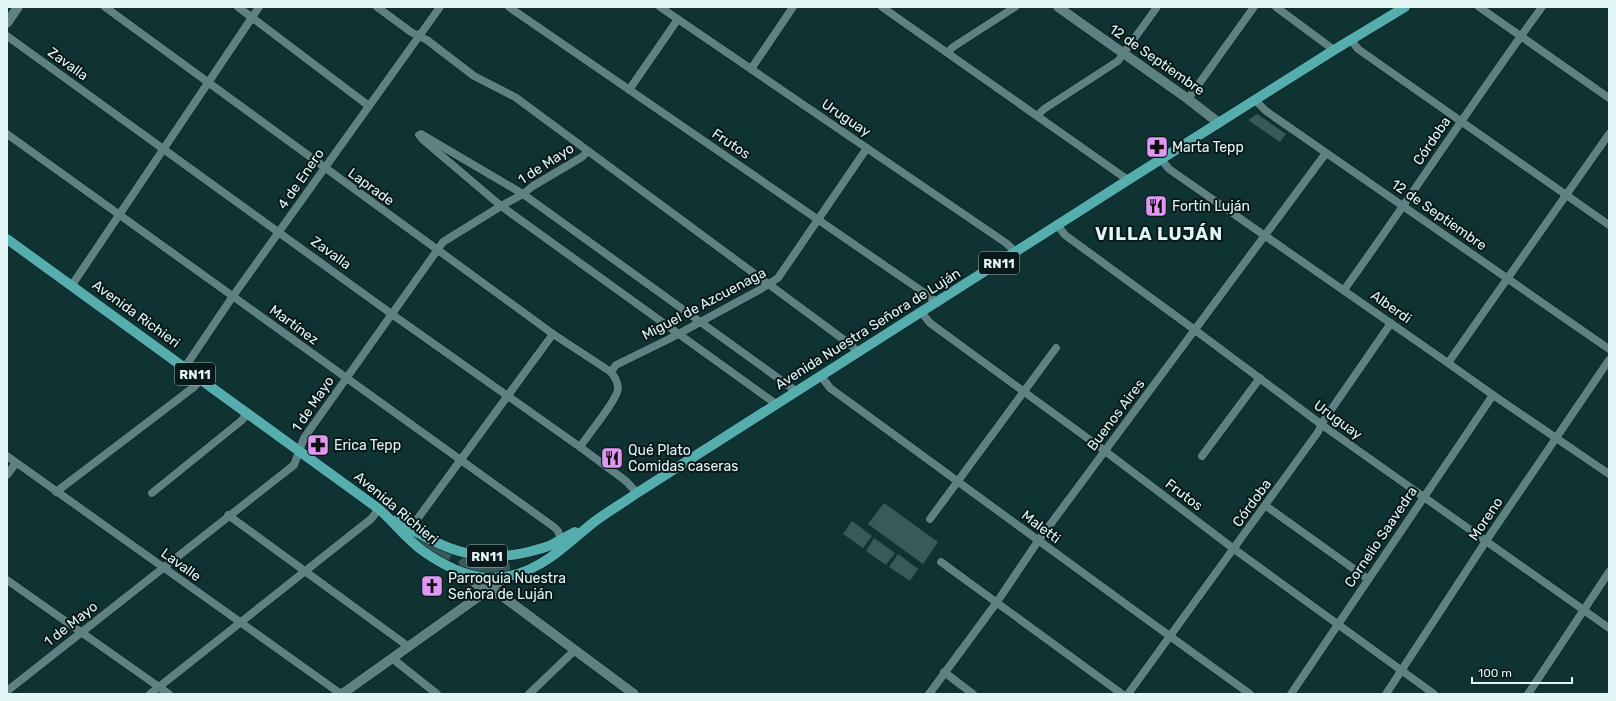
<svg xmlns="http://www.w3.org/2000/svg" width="1616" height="701" font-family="Rubik,sans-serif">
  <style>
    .green { fill: #385a5a }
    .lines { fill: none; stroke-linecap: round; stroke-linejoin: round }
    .street-casing { stroke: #001919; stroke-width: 9 }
    .secondary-casing { stroke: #001919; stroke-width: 11 }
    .primary-casing { stroke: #001919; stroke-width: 11 }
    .street { stroke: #5e8281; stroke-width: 8 }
    .secondary { stroke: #5e8281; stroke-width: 10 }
    .primary { stroke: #55adad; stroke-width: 10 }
    .labels { text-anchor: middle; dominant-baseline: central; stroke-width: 4; stroke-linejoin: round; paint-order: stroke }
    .shield { fill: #091818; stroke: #a2b3b3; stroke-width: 1 }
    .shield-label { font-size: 13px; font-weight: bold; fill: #e3f6f6 }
    .street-label { font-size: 14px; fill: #e3f6f6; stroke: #091818 }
    .poi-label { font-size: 14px; fill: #e3f6f6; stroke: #091818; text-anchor: start }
    .district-label { font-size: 18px; font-weight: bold; letter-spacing: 1px; fill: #e3f6f6; stroke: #091818 }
  </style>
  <rect width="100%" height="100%" fill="#0f3333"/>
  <!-- green -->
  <g class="green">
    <path d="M1257,114L1286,134L1280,142L1248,120Z"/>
    <path d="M884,503L938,542L923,564L868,524Z"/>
    <path d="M852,521L872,536L863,548L843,534Z"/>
    <path d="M407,531L452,554L448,563L422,547Z"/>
    <path d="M874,538L895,553L886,565L866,551Z"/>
    <path d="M898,554L918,569L910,581L889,567Z"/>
    <path d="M465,556L507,560C510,564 511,567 509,572L486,575L461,568L458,562Z"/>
  </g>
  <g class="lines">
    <!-- street casing -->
    <g class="street-casing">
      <g id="street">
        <path d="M105,7L553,334L611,372C615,377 618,382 618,389C617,400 587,436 580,447"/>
        <path d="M238,7L369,106"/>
        <path d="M377,7L411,32L427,40L474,76L515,97L851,345L858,353"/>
        <path d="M509,7L929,296L937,303"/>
        <path d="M660,7L1006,243L1016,252"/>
        <path d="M882,7L1128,180"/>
        <path d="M1276,7L1334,50"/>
        <path d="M1479,7L1609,98"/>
        <path d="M7,36L393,315L580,447L626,481L637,493"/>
        <path d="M1351,40L1358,49L1609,225"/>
        <path d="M948,52L953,47L1015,7"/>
        <path d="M751,69L793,7"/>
        <path d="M629,90L678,19"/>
        <path d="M1188,99L1254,7"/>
        <path d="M1255,100L1266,111L1609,349"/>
        <path d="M1038,115L1044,109L1118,61L1157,7"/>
        <path d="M7,134L554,527L558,531L561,539"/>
        <path d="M419,135L421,134L523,194L796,391"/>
        <path d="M422,139L501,206L776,404"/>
        <path d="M1161,159L1169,169L1448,363L1493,395L1609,474"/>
        <path d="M1058,226L1065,235L1195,330L1322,425L1609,628"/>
        <path d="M72,285L259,7"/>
        <path d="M1344,290C1411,197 1474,100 1542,7"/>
        <path d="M921,312L930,323L1105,451L1234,549L1434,694"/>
        <path d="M1448,363L1609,134"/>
        <path d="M185,367L233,296L440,7"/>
        <path d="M611,372L616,365L669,339L761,289L778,278L867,148"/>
        <path d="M821,376L830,388C970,490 1109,593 1250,694"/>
        <path d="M7,456L341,694"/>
        <path d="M1202,456L1260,378"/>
        <path d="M7,475L16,463"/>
        <path d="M56,492L194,387L202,379"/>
        <path d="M152,493L241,421L248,413"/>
        <path d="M1266,506L1368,579"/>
        <path d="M228,515L409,647"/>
        <path d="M930,519L1056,348"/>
        <path d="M410,529L553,334"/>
        <path d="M941,562L1122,694"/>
        <path d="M7,580L169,694"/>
        <path d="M393,659L437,694"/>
        <path d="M944,672L973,694"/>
        <path d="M7,691L294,465L304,438L443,242L501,206L523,194L533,186L582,157L588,151"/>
        <path d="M150,694L371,519L379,509"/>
        <path d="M529,694L575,650"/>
        <path d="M929,694L997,602L1038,541L1326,153"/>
        <path d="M1128,694L1318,432L1324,420L1391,323"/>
        <path d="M1291,694L1493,395"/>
        <path d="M1386,694L1486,541L1609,360"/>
        <path d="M1528,694L1609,572"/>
      </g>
    </g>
    <!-- secondary casing -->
    <g class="secondary-casing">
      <g id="secondary">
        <path d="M1058,7L1188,99L1219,123"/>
        <path d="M7,23L18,7"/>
        <path d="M465,574L480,587L501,595L634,694"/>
        <path d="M342,694L506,577"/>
      </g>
    </g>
    <!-- primary casing -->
    <g class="primary-casing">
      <g id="primary">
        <path d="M7,239L379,509C394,522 406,539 423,551C467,582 505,589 551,557C566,546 580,533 594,522C607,512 623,503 637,493L1128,180L1334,50L1405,7"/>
        <path d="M396,520C439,547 476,565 528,552C536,550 544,548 551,545C559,541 567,536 575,532"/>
      </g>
    </g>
    <!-- street -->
    <use href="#street" class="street"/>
    <!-- secondary -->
    <use href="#secondary" class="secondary"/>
    <!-- primary -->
    <use href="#primary" class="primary"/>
  </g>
  <!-- icons -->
  <defs>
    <g id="pharmacy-square" transform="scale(1.15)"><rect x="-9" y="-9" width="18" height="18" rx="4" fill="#df98f1" stroke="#091818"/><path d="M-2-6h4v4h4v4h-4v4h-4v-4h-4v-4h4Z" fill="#111"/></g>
    <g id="restaurant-square" transform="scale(1.15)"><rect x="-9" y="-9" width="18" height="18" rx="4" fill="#df98f1" stroke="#091818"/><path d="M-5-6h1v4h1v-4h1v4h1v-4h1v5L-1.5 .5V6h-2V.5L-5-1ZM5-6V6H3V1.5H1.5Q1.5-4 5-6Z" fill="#111"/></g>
    <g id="church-square" transform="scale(1.15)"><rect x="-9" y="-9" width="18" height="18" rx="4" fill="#df98f1" stroke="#091818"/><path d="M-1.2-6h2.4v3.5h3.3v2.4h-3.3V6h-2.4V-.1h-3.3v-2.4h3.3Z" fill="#111"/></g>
  </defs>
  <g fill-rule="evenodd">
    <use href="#pharmacy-square" x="1157" y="147"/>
    <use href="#restaurant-square" x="1156" y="206"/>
    <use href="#pharmacy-square" x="318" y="445"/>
    <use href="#restaurant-square" x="612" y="458"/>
    <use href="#church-square" x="432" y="586"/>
  </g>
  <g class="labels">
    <!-- shield labels -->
    <g class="shield">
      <rect x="979" y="252" width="40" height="22" rx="3"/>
      <rect x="175" y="363" width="40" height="22" rx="3"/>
      <rect x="467" y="545" width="40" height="22" rx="3"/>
    </g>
    <g class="shield-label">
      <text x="999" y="263">RN11</text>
      <text x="195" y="374">RN11</text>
      <text x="487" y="556">RN11</text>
    </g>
    <!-- street labels -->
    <g class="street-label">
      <text transform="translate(1157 60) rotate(35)">12 de Septiembre</text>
      <text transform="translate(68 64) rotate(36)">Zavalla</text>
      <text transform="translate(846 118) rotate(34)">Uruguay</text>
      <text transform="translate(1432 141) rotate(-56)">Córdoba</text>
      <text transform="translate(731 144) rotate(34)">Frutos</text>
      <text transform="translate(546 164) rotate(-33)">1 de Mayo</text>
      <text transform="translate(301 179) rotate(-55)">4 de Enero</text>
      <text transform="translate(371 187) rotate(36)">Laprade</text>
      <text transform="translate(1439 215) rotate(35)">12 de Septiembre</text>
      <text transform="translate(331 253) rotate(36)">Zavalla</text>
      <text transform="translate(704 304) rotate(-28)">Miguel de Azcuenaga</text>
      <text transform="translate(1391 307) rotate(35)">Alberdi</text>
      <text transform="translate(136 314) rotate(36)">Avenida Richieri</text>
      <text transform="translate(294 325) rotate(36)">Martínez</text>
      <text transform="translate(868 329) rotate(-32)">Avenida Nuestra Señora de Luján</text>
      <text transform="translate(313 404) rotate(-56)">1 de Mayo</text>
      <text transform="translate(1116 415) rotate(-53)">Buenos Aires</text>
      <text transform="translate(1338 420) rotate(36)">Uruguay</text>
      <text transform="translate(1184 495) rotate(37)">Frutos</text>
      <text transform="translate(1252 503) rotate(-54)">Córdoba</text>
      <text transform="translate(396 508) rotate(40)">Avenida Richieri</text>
      <text transform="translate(1486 519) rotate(-56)">Moreno</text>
      <text transform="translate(1041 527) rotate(37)">Maletti</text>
      <text transform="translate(1381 537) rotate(-56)">Cornelio Saavedra</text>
      <text transform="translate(181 565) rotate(36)">Lavalle</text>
      <text transform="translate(71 624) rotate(-38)">1 de Mayo</text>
    </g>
    <!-- poi labels -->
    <g class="poi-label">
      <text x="1172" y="147">Marta Tepp</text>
      <text x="1172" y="206">Fortín Luján</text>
      <text x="334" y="445">Erica Tepp</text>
      <text x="628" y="450">Qué Plato<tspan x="628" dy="16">Comidas caseras</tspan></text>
      <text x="448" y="578">Parroquia Nuestra<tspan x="448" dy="16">Señora de Luján</tspan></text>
    </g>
    <!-- district labels -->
    <g class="district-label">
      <text x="1159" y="234">VILLA LUJÁN</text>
    </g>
  </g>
  <!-- border -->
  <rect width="1616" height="701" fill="none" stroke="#e3f6f6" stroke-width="16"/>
  <!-- scale -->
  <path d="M1472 677v6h100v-6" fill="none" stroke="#e3f6f6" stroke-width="2"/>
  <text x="1478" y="677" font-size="12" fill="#e3f6f6" stroke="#091818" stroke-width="3" paint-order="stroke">100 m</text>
</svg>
